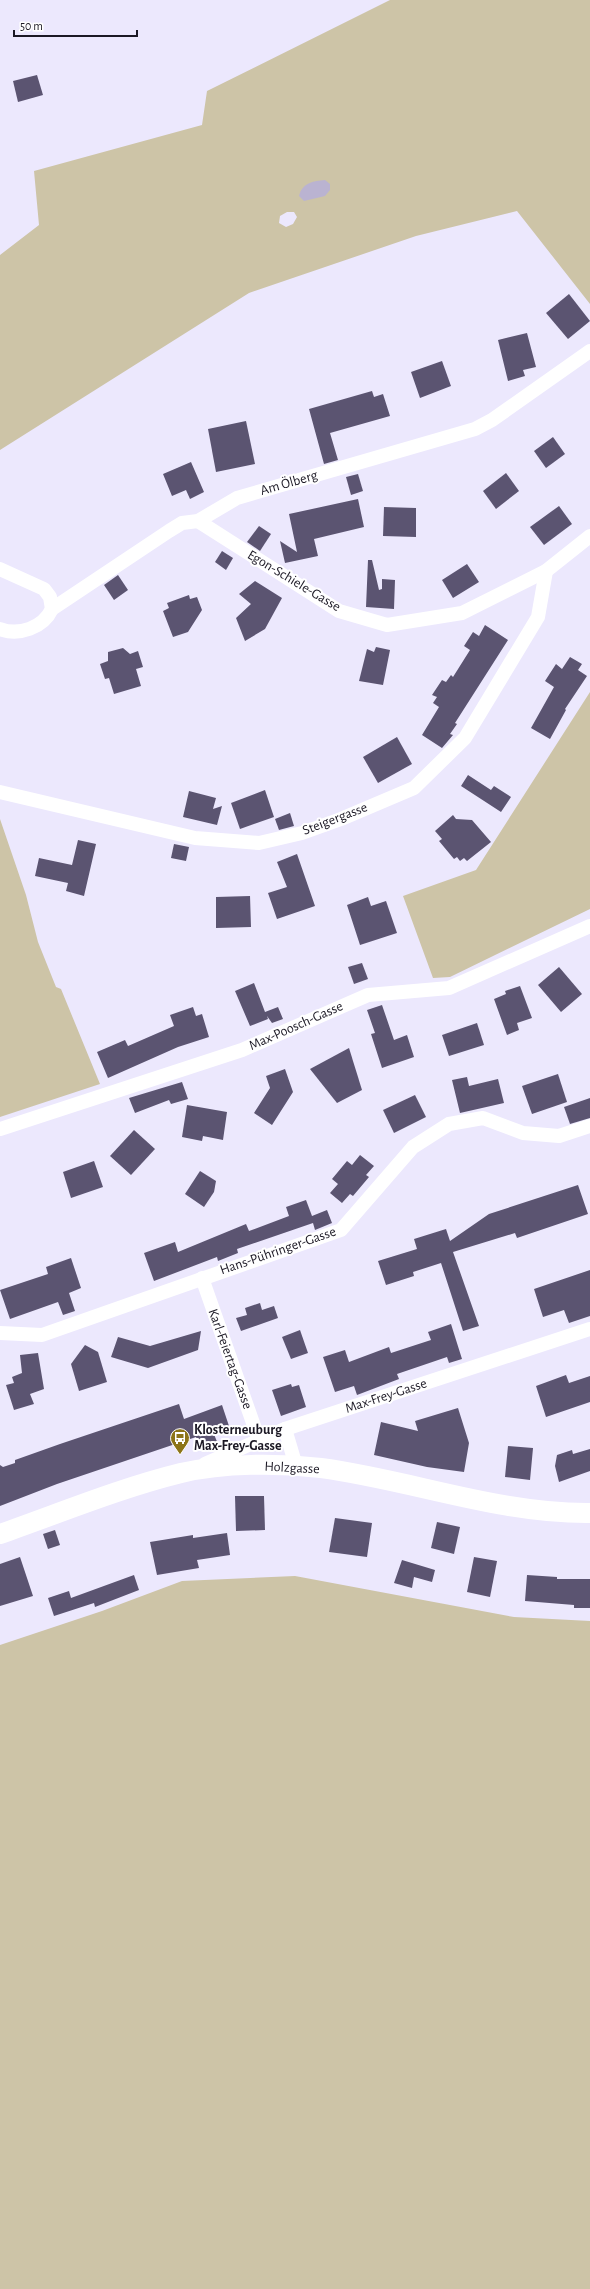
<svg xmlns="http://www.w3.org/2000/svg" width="590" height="2289" font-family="'Alegreya Sans',sans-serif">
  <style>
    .green { fill: #cdc4a7; fill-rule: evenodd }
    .water { fill: #bab3d1 }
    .building { fill: #5b5471 }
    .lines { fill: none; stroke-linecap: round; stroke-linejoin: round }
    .street { stroke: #fff; stroke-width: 14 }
    .secondary { stroke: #fff; stroke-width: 20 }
    .labels { text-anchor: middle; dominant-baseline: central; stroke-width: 4; stroke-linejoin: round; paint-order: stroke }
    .street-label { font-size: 14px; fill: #1b1824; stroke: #fff }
    .poi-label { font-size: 14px; font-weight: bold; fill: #1b1824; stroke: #fff; text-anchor: start }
  </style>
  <rect width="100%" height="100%" fill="#ece8fd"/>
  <!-- green -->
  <g class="green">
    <path d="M390,0H590V304L517,211L416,236L249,293L0,450V255L39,225L34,171L202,125L207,91ZM287,212H294L297,217L293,224L286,227L279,223L280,216Z"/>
    <path d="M590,692V909L450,977L433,978L403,896L476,870Z"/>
    <path d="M0,819L26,895L38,942L56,987L61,989L100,1084L0,1117Z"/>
    <path d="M295,1576L514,1617L590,1621V2289H0V1645L102,1611L182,1581Z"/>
  </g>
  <!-- water -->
  <path class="water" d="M325,180L330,184V190L325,196L304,201L299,196C302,183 313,181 325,180Z"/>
  <!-- building -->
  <g class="building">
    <path d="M37,75L43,95L18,102L13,81Z"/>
    <path d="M569,294L590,321L568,339L546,313Z"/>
    <path d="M527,333L536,367L523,370L525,376L508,381L498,340Z"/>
    <path d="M442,361L451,386L420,398L411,372Z"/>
    <path d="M372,391L374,397L383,394L390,416L330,433L338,460L324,464L309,409Z"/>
    <path d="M246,421L255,464L216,472L208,429Z"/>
    <path d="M553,437L565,454L546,468L534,451Z"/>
    <path d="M191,462L204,492L190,499L186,490L172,496L163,474Z"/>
    <path d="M506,473L519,491L496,509L483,491Z"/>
    <path d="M358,474L363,491L351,495L346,477Z"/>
    <path d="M358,499L364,527L314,539L318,556L285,563L280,541L297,552L289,514Z"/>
    <path d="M559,506L572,524L544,545L530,527Z"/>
    <path d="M384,507L416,508V537L383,536Z"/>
    <path d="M259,526L271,534L260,551L247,542Z"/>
    <path d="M222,551L233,558L226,570L215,562Z"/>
    <path d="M368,560H372L379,590L382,589V579L395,580L394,609L366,607Z"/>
    <path d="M467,564L479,582L453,598L442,580Z"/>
    <path d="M118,575L128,590L114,600L104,585Z"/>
    <path d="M255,581L282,598L265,629L245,641L236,618L251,604L239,594Z"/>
    <path d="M189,595L190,599L197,597L202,610L188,632L173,637L163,611L169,608L167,603Z"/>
    <path d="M485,625L508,640L455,723L457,724L450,734L453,735L442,748L422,735L439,707L433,703L437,697L432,695L442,680L446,682L451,675L453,677L470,650L464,646L473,632L479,636Z"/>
    <path d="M376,647L390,650L383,685L359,681L367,649L374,652Z"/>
    <path d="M123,648L130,654L138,651L143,667L136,669L141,686L114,694L109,678L105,679L100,664L108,661V652Z"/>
    <path d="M570,657L582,664L578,670L587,676L565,709L566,710L550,739L531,728L554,687L545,681L556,664L562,669Z"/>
    <path d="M397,737L412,764L378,783L363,757Z"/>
    <path d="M468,775L491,790L494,786L511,797L501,812L461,786Z"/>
    <path d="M265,790L274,817L240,829L231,803Z"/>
    <path d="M189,791L216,798L213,809L222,806L217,825L183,817Z"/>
    <path d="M290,813L294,826L279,830L275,819Z"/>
    <path d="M453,815L456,819L472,820L491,842L467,861L464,858L460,861L457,857L454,859L439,841L442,839L435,831Z"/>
    <path d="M78,840L96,844L84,896L66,891L68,883L35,876L39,858L72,865Z"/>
    <path d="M174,844L189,847L186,861L171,858Z"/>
    <path d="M297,854L315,906L277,919L268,893L287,887L277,862Z"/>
    <path d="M250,896L251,927L216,928V897Z"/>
    <path d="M368,897L371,906L386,901L397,933L360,945L347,905Z"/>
    <path d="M362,963L368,979L354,984L348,967Z"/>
    <path d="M559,967L582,994L561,1012L538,985Z"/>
    <path d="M254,983L265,1012L278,1007L283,1019L272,1023L267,1016L268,1019L250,1026L235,991Z"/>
    <path d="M520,986L532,1018L517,1023L519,1030L507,1035L494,999L506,994L505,991Z"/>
    <path d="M382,1005L394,1040L407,1035L414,1057L382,1068L371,1034L375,1033L367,1010Z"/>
    <path d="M193,1007L196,1016L202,1014L209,1037L178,1047L108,1078L97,1052L125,1040L128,1046L174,1026L170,1015Z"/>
    <path d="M477,1023L484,1045L449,1056L442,1035Z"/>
    <path d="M349,1048L362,1090L337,1103L310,1069Z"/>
    <path d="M285,1069L293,1092L272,1125L254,1113L270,1088L266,1076Z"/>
    <path d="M558,1074L567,1102L532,1114L522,1086Z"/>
    <path d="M467,1077L469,1086L498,1079L504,1103L460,1113L452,1080Z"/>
    <path d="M182,1082L188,1099L171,1104L169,1100L135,1113L129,1098Z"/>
    <path d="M415,1095L426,1117L394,1133L383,1110Z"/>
    <path d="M590,1098V1118L570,1124L564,1107Z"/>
    <path d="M187,1105L227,1112L223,1140L203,1136L202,1141L182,1137Z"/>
    <path d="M134,1130L155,1149L131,1175L110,1156Z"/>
    <path d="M360,1155L374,1166L366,1175L369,1177L353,1196L350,1194L342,1203L330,1193L338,1184L332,1179L347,1161L352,1165Z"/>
    <path d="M94,1161L103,1187L71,1198L63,1172Z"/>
    <path d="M200,1171L216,1181L214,1192L204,1207L185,1194Z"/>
    <path d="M578,1185L588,1214L517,1238L515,1233L453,1252L479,1326L463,1331L441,1263L413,1272L414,1276L386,1285L378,1261L417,1249L414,1239L446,1229L450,1241L489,1214Z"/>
    <path d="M306,1200L312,1216L327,1210L332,1223L315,1230L313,1223L237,1249L238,1253L218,1261L217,1257L154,1281L144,1253L175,1242L178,1252L246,1224L249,1231L289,1216L286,1207Z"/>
    <path d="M71,1258L81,1288L69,1293L75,1311L63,1315L58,1302L10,1319L0,1290L48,1274L46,1267Z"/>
    <path d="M590,1270V1316L569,1323L564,1310L543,1317L534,1289Z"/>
    <path d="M260,1303L262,1310L274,1306L278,1318L241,1331L236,1318L247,1315L245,1308Z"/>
    <path d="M451,1324L462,1359L449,1363L447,1357L397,1374L399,1379L357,1395L354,1386L335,1392L323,1357L345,1350L349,1362L389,1347L391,1353L431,1340L428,1332Z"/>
    <path d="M300,1330L308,1353L291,1359L282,1337Z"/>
    <path d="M201,1331L198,1350L148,1368L111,1357L118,1337L150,1346Z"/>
    <path d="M85,1345L98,1352L107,1382L79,1391L71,1364Z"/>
    <path d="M38,1353L44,1389L30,1394L34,1404L14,1410L6,1385L14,1383L12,1377L22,1373L20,1355Z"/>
    <path d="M566,1375L569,1383L590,1376V1402L546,1417L536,1386Z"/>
    <path d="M291,1384L292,1387L299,1385L306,1407L281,1416L272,1390Z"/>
    <path d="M179,1404L184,1419L222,1405L229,1426L213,1432L218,1444L201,1450L196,1437L57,1484L0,1506V1465L3,1467L15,1463V1460L60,1444Z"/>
    <path d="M458,1408L469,1443L464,1472L427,1467L374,1455L381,1422L418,1431L415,1421Z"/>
    <path d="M508,1446L533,1448L530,1480L505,1477Z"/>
    <path d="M590,1449V1471L559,1482L555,1466L557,1455L572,1450L573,1454Z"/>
    <path d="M235,1496H264L265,1530L236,1531Z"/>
    <path d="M335,1518L372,1523L367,1557L329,1552Z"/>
    <path d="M437,1522L460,1527L454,1554L431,1548Z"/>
    <path d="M55,1530L60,1545L48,1549L43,1534Z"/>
    <path d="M227,1533L230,1555L197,1560L199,1568L157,1575L150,1542L193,1535V1538Z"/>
    <path d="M20,1557L33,1596L0,1606V1564Z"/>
    <path d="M474,1557L497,1561L490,1597L467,1592Z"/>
    <path d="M402,1560L435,1570L432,1582L414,1577L412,1588L394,1583Z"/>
    <path d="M134,1575L139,1590L95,1607L94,1603L54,1616L48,1598L69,1591L71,1598Z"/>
    <path d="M527,1575L557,1577V1579H590V1608H574V1605L525,1601Z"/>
  </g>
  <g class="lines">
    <!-- street -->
    <g class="street">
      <path d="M198,521L339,611L387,625L462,613L546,571L590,536"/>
      <path d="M0,569L44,589L50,597L52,609"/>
      <path d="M0,629C19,636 43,628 52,609L169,531L182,523L198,521L237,498L475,429L492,420L590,351"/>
      <path d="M0,792L195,838L259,843L302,833L341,819L414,788L465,738L538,617L546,571"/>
      <path d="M0,1129L242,1050L368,995L449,988L590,926"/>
      <path d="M202,1278L259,1440"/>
      <path d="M0,1333L42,1335L341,1230L413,1147L449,1124L483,1118L523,1133L559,1136L590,1126"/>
      <path d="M285,1429L296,1466"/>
      <path d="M205,1464L285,1429L590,1329"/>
    </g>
    <!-- secondary -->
    <path class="secondary" d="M0,1534C60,1513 120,1488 181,1473C224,1463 278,1463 321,1468C411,1480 499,1514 590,1513"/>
  </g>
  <!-- icons -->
  <defs>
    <g id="bus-pin" transform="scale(1)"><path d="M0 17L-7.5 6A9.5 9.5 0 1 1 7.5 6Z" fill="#8c7418" stroke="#fff"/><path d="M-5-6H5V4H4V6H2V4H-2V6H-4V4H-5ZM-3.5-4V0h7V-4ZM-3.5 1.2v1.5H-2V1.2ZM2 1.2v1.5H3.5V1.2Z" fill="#fff"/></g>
  </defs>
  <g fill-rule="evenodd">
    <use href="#bus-pin" x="180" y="1438"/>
  </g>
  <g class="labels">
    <!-- street labels -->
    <g class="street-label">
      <text transform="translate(289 483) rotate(-16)">Am Ölberg</text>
      <text transform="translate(294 581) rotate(31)">Egon-Schiele-Gasse</text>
      <text transform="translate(335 819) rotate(-21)">Steigergasse</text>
      <text transform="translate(296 1026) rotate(-24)">Max-Poosch-Gasse</text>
      <text transform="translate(278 1251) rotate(-19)">Hans-Pühringer-Gasse</text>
      <text transform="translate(230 1359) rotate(70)">Karl-Feiertag-Gasse</text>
      <text transform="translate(386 1396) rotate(-18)">Max-Frey-Gasse</text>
      <text transform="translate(292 1468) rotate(3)">Holzgasse</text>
    </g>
    <!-- poi labels -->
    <g class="poi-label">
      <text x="194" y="1430">Klosterneuburg<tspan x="194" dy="16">Max-Frey-Gasse</tspan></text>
    </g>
  </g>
  <!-- scale -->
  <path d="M14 30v6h123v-6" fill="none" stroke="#1b1824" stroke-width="2"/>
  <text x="20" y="30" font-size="12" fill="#1b1824" stroke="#ffffff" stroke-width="3" paint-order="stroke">50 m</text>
</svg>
